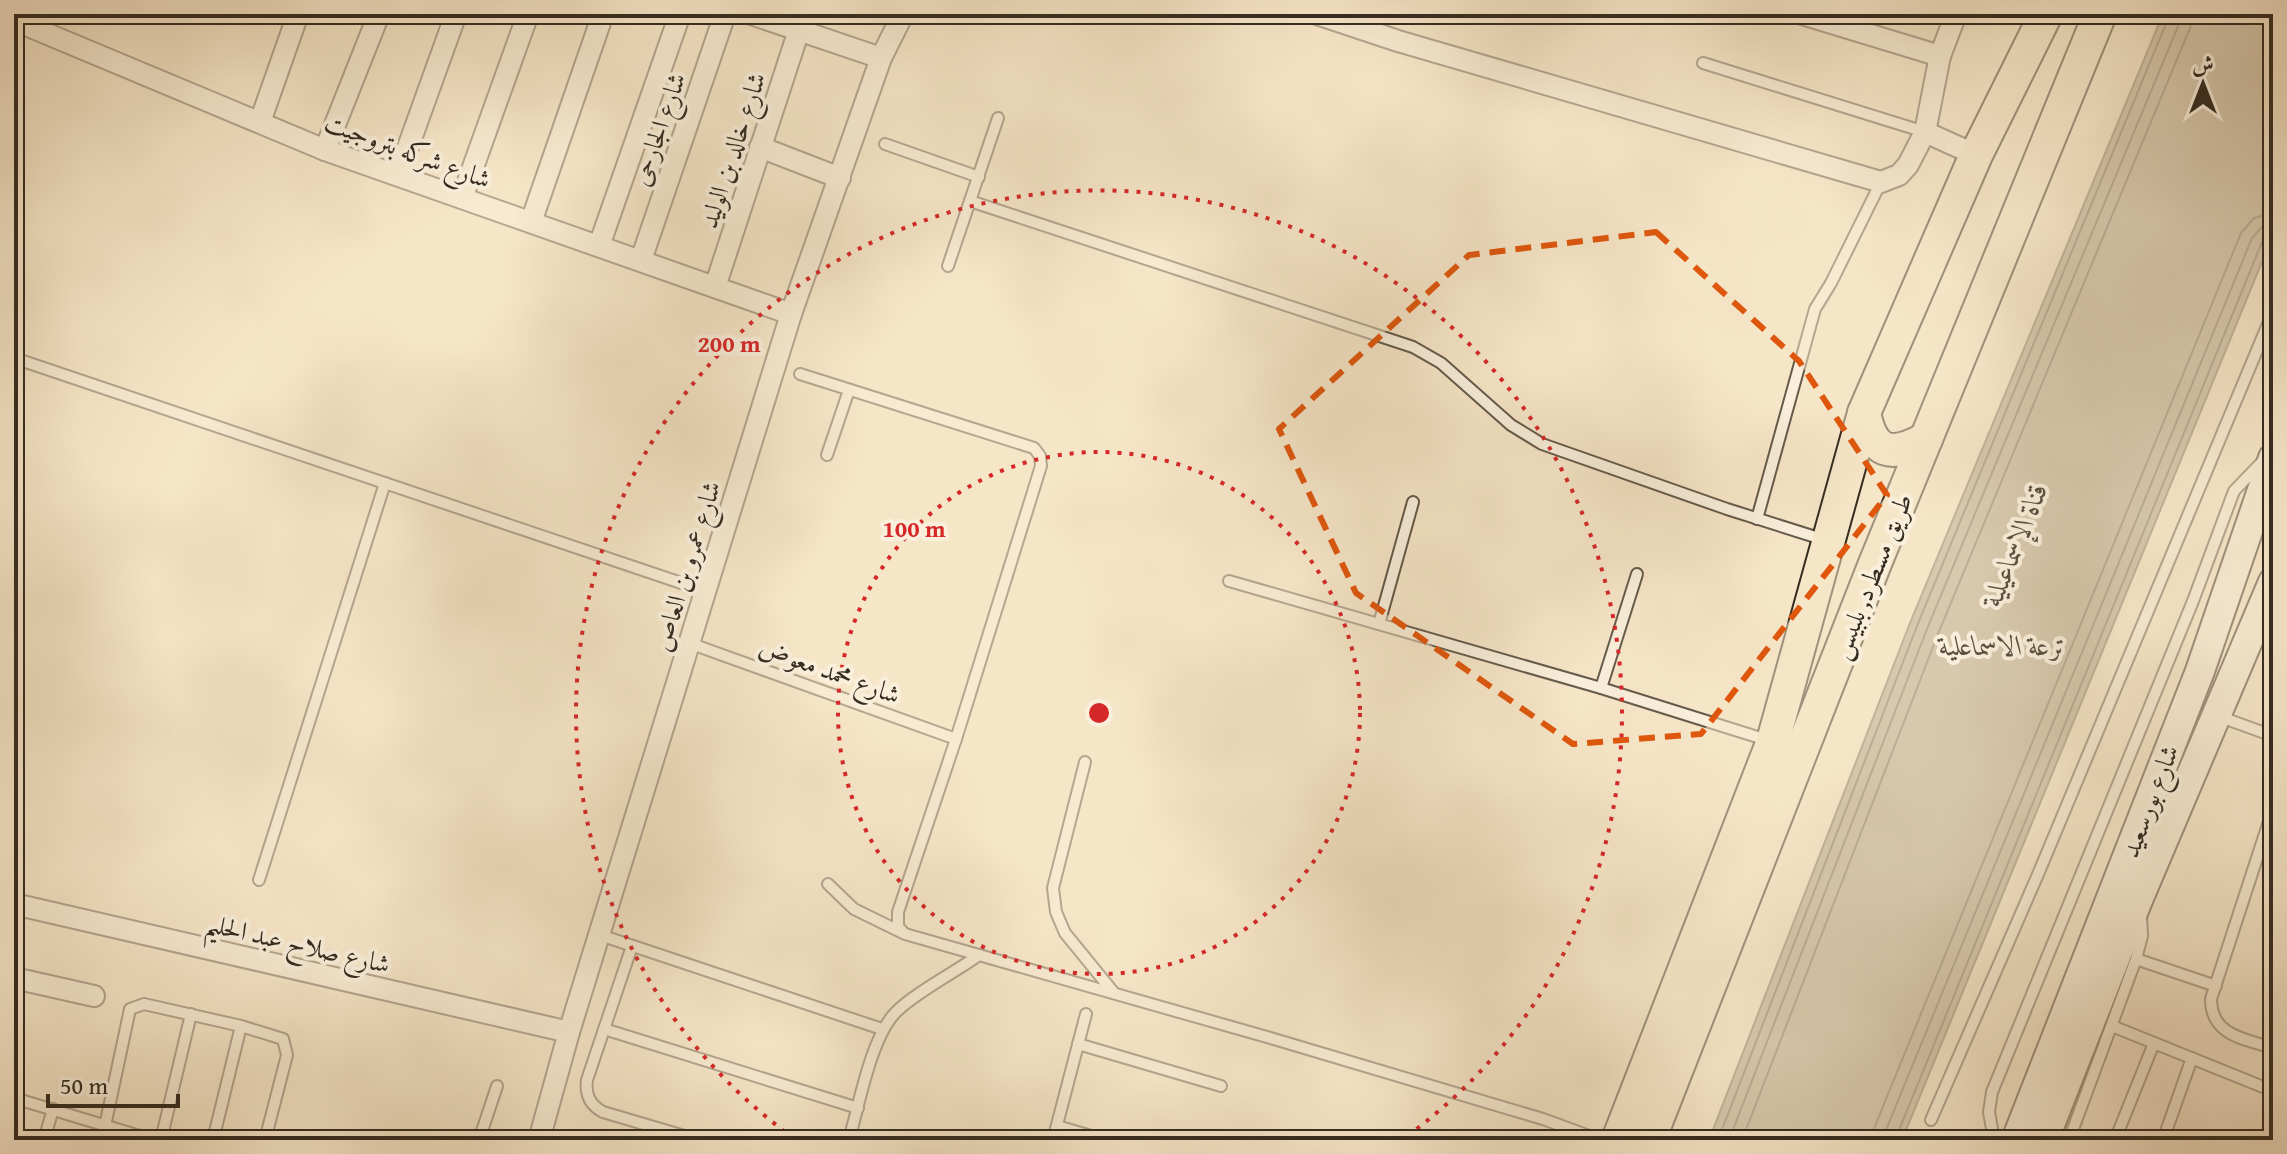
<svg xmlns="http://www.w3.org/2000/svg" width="2287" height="1154" font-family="'Gentium Book Plus',Amiri,serif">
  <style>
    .water { fill: #b4a78f; stroke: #817663; stroke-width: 2 }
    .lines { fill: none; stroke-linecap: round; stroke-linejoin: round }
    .shore { stroke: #746a58; stroke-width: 2 }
    .service-casing { stroke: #655a4b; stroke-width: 14 }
    .minor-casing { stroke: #655a4b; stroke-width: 24 }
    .secondary-casing { stroke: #352c21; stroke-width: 32 }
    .primary-casing { stroke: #352c21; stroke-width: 36 }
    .service { stroke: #f9efdb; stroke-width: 10 }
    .minor { stroke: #f9efdb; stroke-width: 20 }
    .secondary { stroke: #f9efdb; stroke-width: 28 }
    .primary { stroke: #f6e6c8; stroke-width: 32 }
    .marked { fill: none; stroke: #df570d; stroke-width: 6; stroke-dasharray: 16 10; stroke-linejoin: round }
    .ring { fill: none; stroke: #d62828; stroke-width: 4; stroke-dasharray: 4 8 }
    .labels { text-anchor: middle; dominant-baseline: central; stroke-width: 8; stroke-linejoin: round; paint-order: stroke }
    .street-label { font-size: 26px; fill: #352c21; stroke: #f9efdb }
    .water-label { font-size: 28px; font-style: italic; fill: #5b5142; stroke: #f9efdb }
    .centre { fill: #d62828; stroke: #f9efdb; stroke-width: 4 }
    .ring-label { font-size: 24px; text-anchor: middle; font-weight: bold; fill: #d62828; stroke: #f9efdb; stroke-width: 8; stroke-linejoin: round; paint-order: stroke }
  </style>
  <rect width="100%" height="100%" fill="#f6e6c8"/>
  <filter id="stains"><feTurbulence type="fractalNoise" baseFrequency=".0025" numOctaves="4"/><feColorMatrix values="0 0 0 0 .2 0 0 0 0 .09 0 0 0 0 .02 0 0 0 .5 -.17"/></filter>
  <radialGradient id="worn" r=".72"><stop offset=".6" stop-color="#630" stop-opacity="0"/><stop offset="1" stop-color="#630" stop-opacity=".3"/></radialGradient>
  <!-- water -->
  <path class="water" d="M2163,14H2273V235L1902,1140H1709L1910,623Z"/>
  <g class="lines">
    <!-- shore -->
    <g class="shore">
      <path d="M1718,1140L1917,626L2170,14"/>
      <path d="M1729,1140L1927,629L2179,24L2180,14"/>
      <path d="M1742,1140L1938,634L2190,28L2192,14"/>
      <path d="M1873,1140L1875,1126L2241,233L2254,218L2273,213"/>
      <path d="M1885,1140L1886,1130L2252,238L2261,228L2273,225"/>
      <path d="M1895,1140L2262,242L2267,236H2273"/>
    </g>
    <!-- service casing -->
    <g class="service-casing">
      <g id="service">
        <path d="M1703,63L1925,132"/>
        <path d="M885,144L979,177"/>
        <path d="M970,201L1413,347L1441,363L1511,425L1542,444L1727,509L1825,540"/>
        <path d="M948,266L998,118"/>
        <path d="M14,358L705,591"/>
        <path d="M800,374L1034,448L1040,456L1041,466L956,739L898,912V927L905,934L1267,1037L1543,1119L1600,1140"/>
        <path d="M827,455L849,390"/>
        <path d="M1757,519L1815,309L1831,283L1881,182"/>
        <path d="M1229,581L1601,688L1767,740"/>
        <path d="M1379,624L1413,502"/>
        <path d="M689,643L956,739"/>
        <path d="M1601,688L1637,574"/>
        <path d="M2218,716L2273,736"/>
        <path d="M1085,762L1053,888L1056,912L1065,933L1114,993"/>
        <path d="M2273,809L2211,999C2211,1036 2245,1039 2273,1048"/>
        <path d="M259,880L385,483"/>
        <path d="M828,884L854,909L903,933"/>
        <path d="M600,935L882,1029"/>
        <path d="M632,946L587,1080C585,1095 590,1105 603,1112L698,1140"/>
        <path d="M2136,959L2216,986"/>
        <path d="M2112,1026L2273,1091"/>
        <path d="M604,1029L858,1108"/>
        <path d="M1078,1044L1221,1086"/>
        <path d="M14,1098L153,1140"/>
        <path d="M1931,1120L2039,872L2273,312"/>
        <path d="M1057,1126L1105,1140"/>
        <path d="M44,1140L53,1109"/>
        <path d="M102,1140L130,1009L144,1004L241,1026L283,1039L287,1055L265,1140"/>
        <path d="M161,1140L191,1014"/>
        <path d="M213,1140L241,1026"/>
        <path d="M479,1140L497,1086"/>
        <path d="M849,1140C859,1105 871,1037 896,1012C916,992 954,973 979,955"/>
        <path d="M1053,1140L1086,1014"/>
        <path d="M1994,1140L1989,1112L1992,1092L2193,601L2234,491L2263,461"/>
        <path d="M2069,1140L2136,959L2142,936L2141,915"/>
        <path d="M2115,1140L2154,1043"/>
        <path d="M2163,1140L2192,1058"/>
      </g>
    </g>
    <!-- minor casing -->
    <g class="minor-casing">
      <g id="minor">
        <path d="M751,14L881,58"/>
        <path d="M1317,14L1398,41L1881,182L1899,175L1908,165L1925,132L1940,56L1956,14"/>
        <path d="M1802,14L1940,56"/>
        <path d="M14,20L325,150L791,314"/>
        <path d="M260,122L298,14"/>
        <path d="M1925,132L1976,155"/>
        <path d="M760,147L840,178"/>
        <path d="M325,150L379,14"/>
        <path d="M398,175L456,14"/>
        <path d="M462,198L528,14"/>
        <path d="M531,222L603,14"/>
        <path d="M599,246L680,14"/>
        <path d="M641,260L725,14"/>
        <path d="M715,287L799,30"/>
        <path d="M14,904L569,1032"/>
        <path d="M14,978L94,996"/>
        <path d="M539,1140L569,1032L791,314L881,58L903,14"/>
      </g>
    </g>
    <!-- secondary casing -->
    <g class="secondary-casing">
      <g id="secondary">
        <path d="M2016,1140L2200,671L2273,458"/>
        <path d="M2044,1140L2138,900L2273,582"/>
      </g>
    </g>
    <!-- primary casing -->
    <g class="primary-casing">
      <g id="primary">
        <path d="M1864,413C1873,454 1890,458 1926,439"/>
        <path d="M1618,1140L1773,741L1864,413L1976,155L2046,14"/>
        <path d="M1649,1140L1874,566L2100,14"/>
      </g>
    </g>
    <!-- service -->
    <use href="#service" class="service"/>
    <!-- minor -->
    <use href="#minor" class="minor"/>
    <!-- secondary -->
    <use href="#secondary" class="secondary"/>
    <!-- primary -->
    <use href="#primary" class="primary"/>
  </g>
  <!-- marked area -->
  <path d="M0 0H2287V1154H0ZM1656,232L1799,361L1887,495L1701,734L1573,744L1356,593L1279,429L1469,255Z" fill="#f6e6c8" fill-opacity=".55" fill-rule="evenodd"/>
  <path class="marked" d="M1656,232L1799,361L1887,495L1701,734L1573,744L1356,593L1279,429L1469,255Z"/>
  <!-- distance rings -->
  <g class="ring">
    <circle cx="1099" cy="713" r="261"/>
    <path d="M795 1139A523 523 0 1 1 1403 1139"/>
  </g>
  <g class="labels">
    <!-- street labels -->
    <g class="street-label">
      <text transform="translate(658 129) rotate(-71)">شارع الجارحى</text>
      <text transform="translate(408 150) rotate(20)">شارع شركه بتروجيت</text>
      <text transform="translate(732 150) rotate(-72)">شارع خالد بن الوليد</text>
      <text transform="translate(686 566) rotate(-73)">شارع عمرو بن العاص</text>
      <text transform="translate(1871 576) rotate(-68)">طريق مسطرد, بلبيس</text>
      <text transform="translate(830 670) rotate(20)">شارع محمد معوض</text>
      <text transform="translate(2149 801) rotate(-69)">شارع بورسعيد</text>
      <text transform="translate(298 943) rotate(13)">شارع صلاح عبد الحليم</text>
    </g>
    <!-- water labels -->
    <g class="water-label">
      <text transform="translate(2014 544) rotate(-68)">قناة الإسماعيلية</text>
      <text x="2003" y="644">ترعة الاسماعلية</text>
    </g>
  </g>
  <circle cx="1099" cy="713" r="12" class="centre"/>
  <g class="ring-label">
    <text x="729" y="352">200 m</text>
    <text x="914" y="537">100 m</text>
  </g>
  <!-- margin -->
  <rect width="2287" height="1154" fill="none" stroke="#f6e6c8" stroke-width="48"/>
  <rect x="16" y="16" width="2255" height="1122" fill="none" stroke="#352c21" stroke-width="4"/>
  <rect x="24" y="24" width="2239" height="1106" fill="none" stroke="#352c21" stroke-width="2"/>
  <!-- north arrow -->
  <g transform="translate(2203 84)" stroke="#f9efdb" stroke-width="6" paint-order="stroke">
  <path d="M0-6L14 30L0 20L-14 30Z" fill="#352c21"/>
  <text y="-12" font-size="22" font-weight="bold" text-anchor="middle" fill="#352c21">ش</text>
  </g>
  <!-- scale -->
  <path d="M48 1094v12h130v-12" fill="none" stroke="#352c21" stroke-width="4"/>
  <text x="60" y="1094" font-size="24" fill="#352c21" stroke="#f9efdb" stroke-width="6" paint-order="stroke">50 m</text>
  <rect width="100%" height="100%" filter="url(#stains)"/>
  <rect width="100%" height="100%" fill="url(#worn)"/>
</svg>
